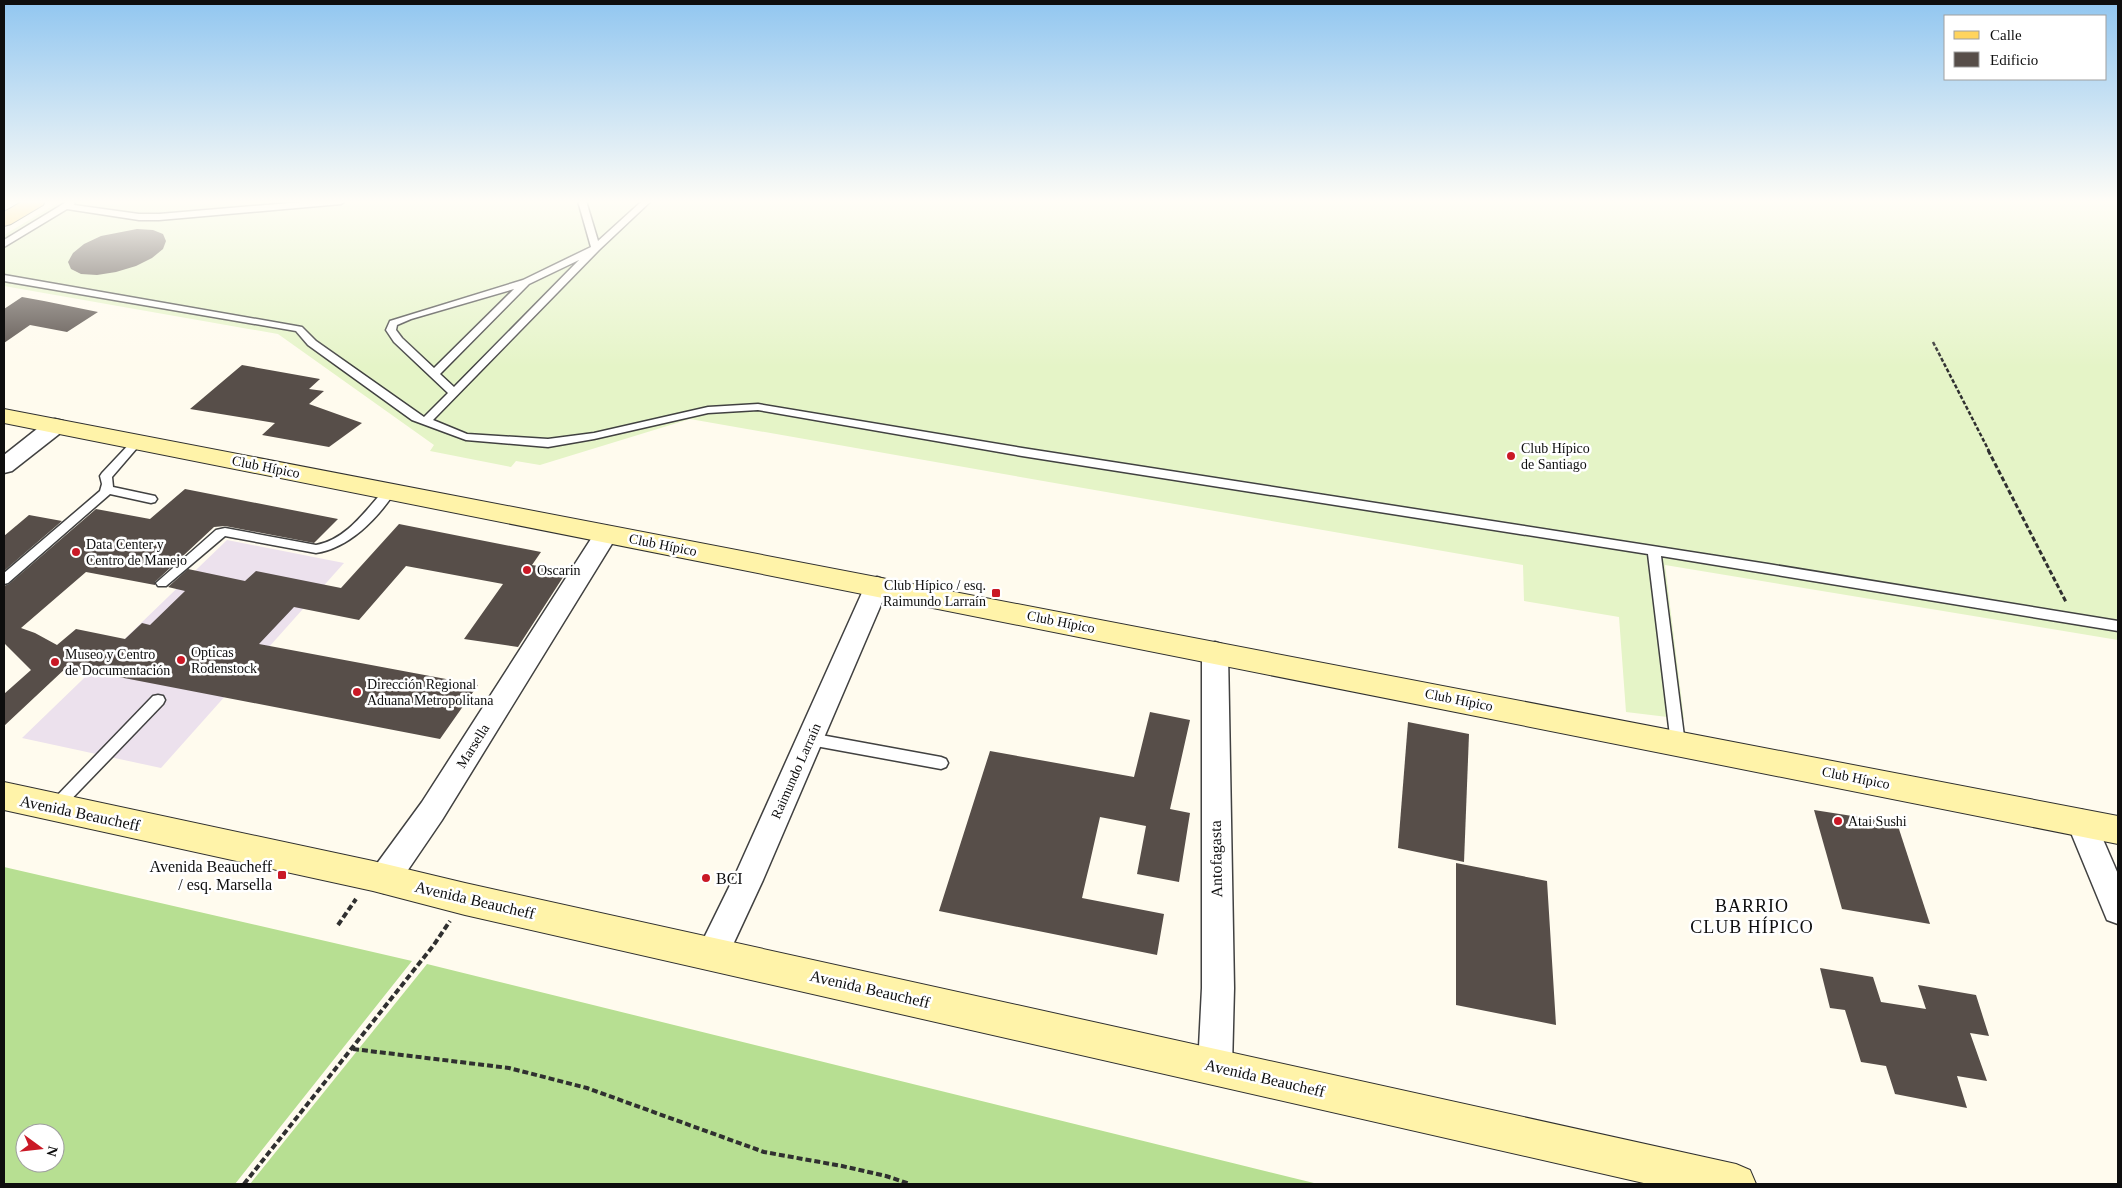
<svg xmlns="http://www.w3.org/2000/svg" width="2122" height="1188" font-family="Georgia,serif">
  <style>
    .industrial { fill: #ece1ed }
    .forest { fill: #b7df92; fill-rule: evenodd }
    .pitch { fill: #e5f4c7 }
    .building { fill: #574e49 }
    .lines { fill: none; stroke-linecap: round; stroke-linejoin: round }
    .service-casing { stroke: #414141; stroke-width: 3 }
    .minor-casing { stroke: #414141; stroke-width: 3 }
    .secondary-casing { stroke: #303030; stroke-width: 2 }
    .primary-casing { stroke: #1f1f1f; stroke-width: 2 }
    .path-far2 { stroke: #303030; stroke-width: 2.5; stroke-dasharray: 4 2; stroke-linecap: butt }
    .path-far1 { stroke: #303030; stroke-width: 3; stroke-dasharray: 5 2.5; stroke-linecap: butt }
    .path { stroke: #303030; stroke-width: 4; stroke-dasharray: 6 3; stroke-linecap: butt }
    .service { fill: #fff; fill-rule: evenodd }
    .minor { fill: #fff; fill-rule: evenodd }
    .secondary { fill: #fff3a9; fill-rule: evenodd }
    .primary { fill: #ffd45e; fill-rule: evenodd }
    .poi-dot { fill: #ca1926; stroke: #fff; stroke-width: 2 }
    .labels { text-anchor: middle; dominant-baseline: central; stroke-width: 5; stroke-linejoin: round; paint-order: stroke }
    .poi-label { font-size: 14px; fill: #0e0e0e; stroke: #fff; text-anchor: start }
    .street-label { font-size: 14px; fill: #0e0e0e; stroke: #fff }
    .near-street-label { font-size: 16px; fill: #0e0e0e; stroke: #fff }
    .near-poi-label { font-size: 16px; fill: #0e0e0e; stroke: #fff; text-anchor: end }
    .near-neighbourhood-label { font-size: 18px; letter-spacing: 1px; fill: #0e0e0e; stroke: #fff }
  </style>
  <rect width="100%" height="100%" fill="#fffbee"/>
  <!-- industrial -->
  <path class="industrial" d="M227,540L344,563L161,768L22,738Z"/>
  <!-- forest -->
  <g class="forest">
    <path d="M4,867L412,961L235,1184H4ZM25,1133H55V1163H25Z"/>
    <path d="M427,964L1318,1184H250Z"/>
  </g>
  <!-- pitch -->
  <path class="pitch" d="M61,201H2118V640L1665,565L1684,719L1626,712L1619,617L1524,601L1523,565L690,419L540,465L516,461L511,467L430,451L434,445L278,334L4,286V235Z"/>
  <!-- building -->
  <g class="building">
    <path d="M137,229L153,230L163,234L166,241L163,249L152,258L136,266L116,272L97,275L81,274L71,269L68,262L73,253L84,244L101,236Z"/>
    <path d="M22,297L44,301L98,312L67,332L30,325L4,343V309Z"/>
    <path d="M242,365L320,379L309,389L324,391L309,404L362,423L329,447L262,435L275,423L190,409Z"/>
    <path d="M185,489L338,519L314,543L225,526L214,527L155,582V585L86,572L21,628L35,633L57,645L76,629L125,639L142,623L150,625L185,591L168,587L188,569L245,581L256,571L341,588L399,524L541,552L532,565L567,571L518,647L464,639L503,584L406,566L359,620L294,607L259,644L478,685L440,739L67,667L4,726V694L31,670L4,643V586L9,584L96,509L150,519Z"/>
    <path d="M29,515L62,521L4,571V536Z"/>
    <path d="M1150,712L1190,720L1170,809L1190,813L1179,882L1137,874L1146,826L1100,817L1082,898L1164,914L1157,955L939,911L990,751L1134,777Z"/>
    <path d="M1408,722L1469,734L1464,862L1398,848Z"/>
    <path d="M1814,810L1897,823L1930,924L1842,909Z"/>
    <path d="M1456,863L1547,881L1556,1025L1456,1005Z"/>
    <path d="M1820,968L1873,977L1881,1002L1926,1009L1918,985L1976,995L1989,1036L1970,1033L1987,1081L1957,1076L1967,1108L1895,1094L1886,1066L1861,1062L1845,1010L1830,1008Z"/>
  </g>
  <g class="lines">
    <!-- service casing -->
    <g class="service-casing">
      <g id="service">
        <path d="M68,201H75L74,205L139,214H159L314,201H345L341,204L159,220H139L67,209L4,247V240Z"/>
        <path d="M578,201H586L598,241L642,201H651L599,250L433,420L467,434L548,439L594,433L708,407L758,404L1022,448L1768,564L2118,621V631L1661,556L1685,744L1683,748L1678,750L1673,748L1671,744L1648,554L1022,456L758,410L708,413L594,439L548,447L466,440L412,420L308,345L296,331L4,281V275L302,327L316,341L424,417L448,393L394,342L386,330L390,321L523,280L591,247ZM579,260L454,387L440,374L529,284ZM514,289L434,368L402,338L396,330L397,325L411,319Z"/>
        <path d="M138,437L143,441L112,477L113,487L155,496L157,499L155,502L151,503L110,494L8,583L4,584V573L100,491L102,484L100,476L102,473L134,439Z"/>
        <path d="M389,488L395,492C377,519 349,548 316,553L225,536L166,586H158L156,583L216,530L225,528L316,545C346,540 366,510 385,489Z"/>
        <path d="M158,695L163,696L165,700L163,704L59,812L54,814L49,812L47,808L49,804L153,696Z"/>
        <path d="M810,733L941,757L946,759L948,763L946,767L941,769L810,745L805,743L803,739L805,735Z"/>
      </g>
    </g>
    <!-- minor casing -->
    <g class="minor-casing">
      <g id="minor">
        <path d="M55,419L63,421L66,426L63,431L12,471L4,473V455L47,421Z"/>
        <path d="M606,526L614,528L618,534L442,820L395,889L384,893L373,889L369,879L373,869L422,802L598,528Z"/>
        <path d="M877,577L886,580L889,586L763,880L724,964L713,968L702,964L697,953L702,942L736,873L865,586L868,580Z"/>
        <path d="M1215,642L1224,645L1228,652L1234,988L1232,1067L1227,1079L1215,1084L1203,1079L1198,1067L1202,988V652L1206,645Z"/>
        <path d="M2082,810L2092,814L2118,874V924L2107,920L2067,823L2072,814Z"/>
      </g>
    </g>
    <!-- secondary casing -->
    <g class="secondary-casing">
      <g id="secondary">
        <path d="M4,409L2118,816V844L4,423Z"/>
        <path d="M4,782L373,861L465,883L1736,1164L1750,1170L1756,1184H1648L465,915L373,891L4,810Z"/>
      </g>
    </g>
    <!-- primary casing -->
    <g class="primary-casing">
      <path id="primary" d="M23,201H45L43,205L11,224L4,226V212Z"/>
    </g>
    <!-- path-far2 -->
    <path class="path-far2" d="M1933,342L1989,451"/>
    <!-- path-far1 -->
    <path class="path-far1" d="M1988,450L2066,602"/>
    <!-- path -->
    <g class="path">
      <path d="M338,925L356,899"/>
      <path d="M353,1049L509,1068L587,1088L764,1152L842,1166L886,1176L910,1184"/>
      <path d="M244,1184L433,946L450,921"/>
    </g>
    <!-- service -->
    <use href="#service" class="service"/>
    <!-- minor -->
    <use href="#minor" class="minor"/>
    <!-- secondary -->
    <use href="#secondary" class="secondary"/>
    <!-- primary -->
    <use href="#primary" class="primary"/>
  </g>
  <!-- sky -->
  <linearGradient id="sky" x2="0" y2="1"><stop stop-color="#91c6f0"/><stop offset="0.55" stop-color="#fffdf7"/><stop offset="1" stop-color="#fffdf7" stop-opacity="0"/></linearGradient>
  <rect width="2122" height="367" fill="url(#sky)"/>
  <!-- markers -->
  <g class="poi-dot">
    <circle cx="1511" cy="456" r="5"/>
    <circle cx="76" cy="552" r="5"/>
    <circle cx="527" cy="570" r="5"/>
    <rect x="991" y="588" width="10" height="10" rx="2.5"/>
    <circle cx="181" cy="660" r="5"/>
    <circle cx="55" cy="662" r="5"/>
    <circle cx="357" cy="692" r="5"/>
    <circle cx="1838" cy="821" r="5"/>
    <rect x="277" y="870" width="10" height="10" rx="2.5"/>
    <circle cx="706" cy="878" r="5"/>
  </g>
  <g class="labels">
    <!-- poi labels -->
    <g class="poi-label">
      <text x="1521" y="448">Club Hípico<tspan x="1521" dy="16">de Santiago</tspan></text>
      <text x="86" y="544">Data Center y<tspan x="86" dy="16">Centro de Manejo</tspan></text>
      <text x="537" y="570">Oscarin</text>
      <text x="986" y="585" text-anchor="end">Club Hípico / esq.<tspan x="986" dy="16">Raimundo Larraín</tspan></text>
      <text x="191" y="652">Opticas<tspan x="191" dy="16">Rodenstock</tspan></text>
      <text x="65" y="654">Museo y Centro<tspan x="65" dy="16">de Documentación</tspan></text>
      <text x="367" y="684">Dirección Regional<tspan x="367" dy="16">Aduana Metropolitana</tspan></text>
      <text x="1848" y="821">Atai Sushi</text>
    </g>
    <!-- street labels -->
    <g class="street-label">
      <text transform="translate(266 467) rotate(11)">Club Hípico</text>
      <text transform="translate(663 545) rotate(11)">Club Hípico</text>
      <text transform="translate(1061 622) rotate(11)">Club Hípico</text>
      <text transform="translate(1459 700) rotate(11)">Club Hípico</text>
      <text transform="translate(473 746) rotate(-58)">Marsella</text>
      <text transform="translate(796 771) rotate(-66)">Raimundo Larraín</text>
      <text transform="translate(1856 778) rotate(11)">Club Hípico</text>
    </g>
    <!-- near-street labels -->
    <g class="near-street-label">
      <text transform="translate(80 813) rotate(12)">Avenida Beaucheff</text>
      <text transform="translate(1216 859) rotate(-91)">Antofagasta</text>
      <text transform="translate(475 900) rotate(13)">Avenida Beaucheff</text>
      <text transform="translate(870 989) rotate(13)">Avenida Beaucheff</text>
      <text transform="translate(1265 1078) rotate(13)">Avenida Beaucheff</text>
    </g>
    <!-- near-poi labels -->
    <g class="near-poi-label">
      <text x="272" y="866">Avenida Beaucheff<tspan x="272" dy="18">/ esq. Marsella</tspan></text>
      <text x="716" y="878" text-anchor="start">BCI</text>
    </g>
    <!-- near-neighbourhood labels -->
    <g class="near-neighbourhood-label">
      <text x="1752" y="906">BARRIO<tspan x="1752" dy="21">CLUB HÍPICO</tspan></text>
    </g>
  </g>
  <!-- border -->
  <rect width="2122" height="1188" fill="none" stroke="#0e0e0e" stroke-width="10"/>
  <!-- legend -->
  <rect x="1944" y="15" width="162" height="65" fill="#ffffff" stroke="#9f9f9f"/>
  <rect x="1954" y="31" width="25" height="8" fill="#ffd45e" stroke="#9f9f9f"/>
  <text x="1990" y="40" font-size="15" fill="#0e0e0e">Calle</text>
  <rect x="1954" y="52" width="25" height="15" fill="#574e49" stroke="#9f9f9f"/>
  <text x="1990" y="65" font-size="15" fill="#0e0e0e">Edificio</text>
  <!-- north arrow -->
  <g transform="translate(40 1148) rotate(105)"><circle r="24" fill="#ffffff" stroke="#9f9f9f"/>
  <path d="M0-4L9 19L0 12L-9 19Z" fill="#ca1926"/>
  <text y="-8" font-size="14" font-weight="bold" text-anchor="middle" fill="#0e0e0e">N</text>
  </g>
</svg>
